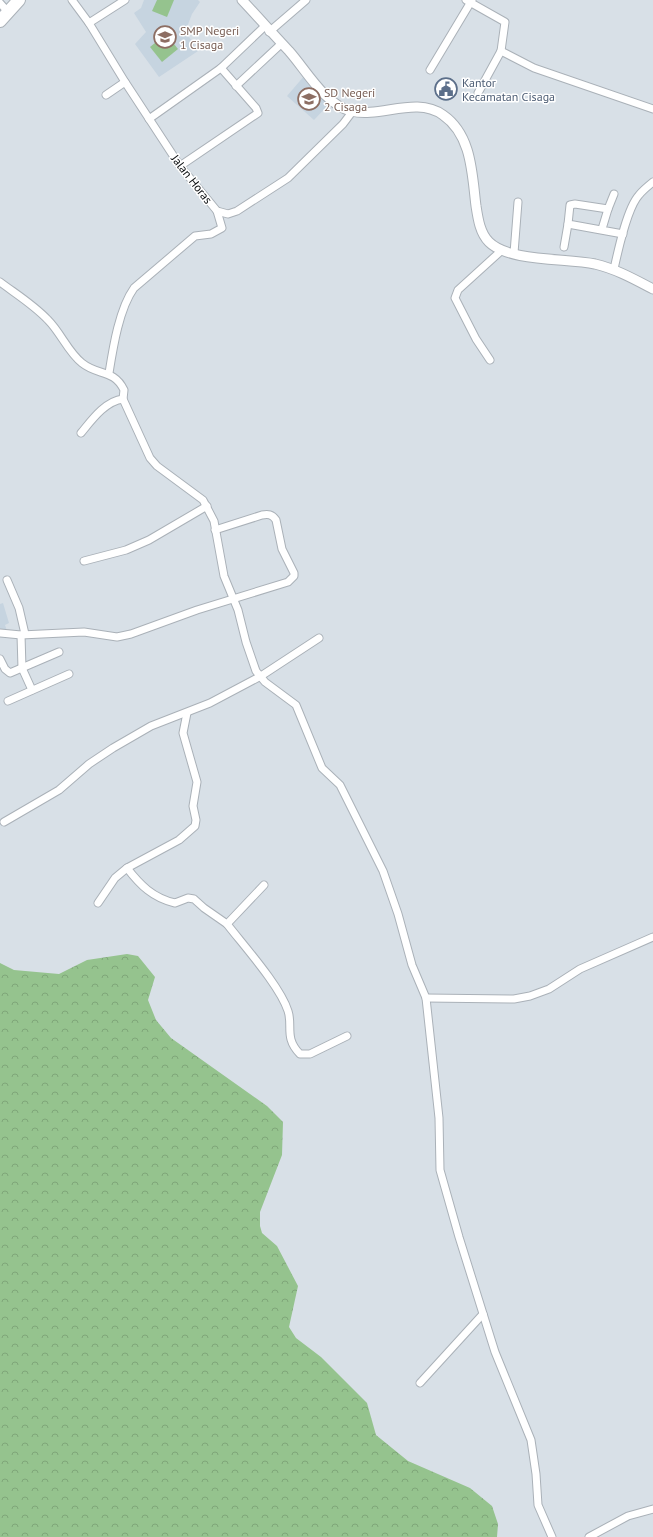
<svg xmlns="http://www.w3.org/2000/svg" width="653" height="1537" font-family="'PT Sans',sans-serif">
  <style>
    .built { fill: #c6d4e0 }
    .forest { fill: url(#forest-crowns) }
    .pitch { fill: #95c38e }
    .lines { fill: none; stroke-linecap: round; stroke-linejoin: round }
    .street-casing { stroke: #aab1b8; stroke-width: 9 }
    .secondary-casing { stroke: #aab1b8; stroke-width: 11 }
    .highway-casing { stroke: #aab1b8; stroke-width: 14 }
    .street { stroke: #fff; stroke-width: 7 }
    .secondary { stroke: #fff; stroke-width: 9 }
    .highway { stroke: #fff; stroke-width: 12 }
    .labels { text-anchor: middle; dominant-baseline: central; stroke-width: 3; stroke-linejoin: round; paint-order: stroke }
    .education-label { font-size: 12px; fill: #785e54; stroke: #fff; text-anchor: start }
    .service-label { font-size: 12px; fill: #4e5e75; stroke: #fff; text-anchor: start }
    .street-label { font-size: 12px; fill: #0b0e10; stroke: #fff }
  </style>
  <defs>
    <pattern id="forest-crowns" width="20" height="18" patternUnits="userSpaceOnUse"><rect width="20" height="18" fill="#95c38e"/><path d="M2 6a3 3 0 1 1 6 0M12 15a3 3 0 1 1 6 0" fill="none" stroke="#7fa679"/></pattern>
  </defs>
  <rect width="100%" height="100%" fill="#d8e0e7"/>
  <!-- built -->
  <g class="built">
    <path d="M144,0H198L200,2L192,14L187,27L184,29L198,51L159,77L135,44L146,32L134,13L141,8Z"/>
    <path d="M305,75L330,103L314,120L287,96Z"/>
    <path d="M3,603L9,623L5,625L7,631H0V604Z"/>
  </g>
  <!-- forest -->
  <path class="forest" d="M127,954L138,956L155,977L148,1000L156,1020L171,1038L267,1106L283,1122L282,1155L260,1212V1226L262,1233L277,1246L298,1286L289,1327L296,1338L321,1357L367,1403L376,1435L408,1461L470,1488L492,1506L498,1524L497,1537H0V963L14,970L59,974L87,960Z"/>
  <!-- pitch -->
  <g class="pitch">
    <path d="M157,0H174L167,17L152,11Z"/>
    <path d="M166,34L178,49L162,62L150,47Z"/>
    <path d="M308,90L318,99L314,104L303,95Z"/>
  </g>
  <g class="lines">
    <!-- street casing -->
    <g class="street-casing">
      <g id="street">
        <path d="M72,0L89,23L125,82L180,166L217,211L228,214L237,211L288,178L343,124L352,112"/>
        <path d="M466,0L505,22L501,51"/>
        <path d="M0,3L8,12"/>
        <path d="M89,23L125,0"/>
        <path d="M269,32L306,0"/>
        <path d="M430,70L472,0"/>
        <path d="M236,86L281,44"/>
        <path d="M478,93L501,51L534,68L653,109"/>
        <path d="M106,95L125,82"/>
        <path d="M149,119L221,68L265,26"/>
        <path d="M180,166L258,113L256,108L221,68"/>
        <path d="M608,209L614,194"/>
        <path d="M602,229L608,209L575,204L570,205L568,224L623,234"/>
        <path d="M564,247L568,224"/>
        <path d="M514,253L518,202"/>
        <path d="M614,269C618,251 627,208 639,195C643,190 648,186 653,182"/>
        <path d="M0,282C16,294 34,305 48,320C61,333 68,352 82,363C98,376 114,369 124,390L123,399L150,458L157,466L203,500L214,521L224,576L238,610L246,642L256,671L265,682L296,705L322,768L340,785L383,871L398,914L412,965L426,998L439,1118L440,1170L459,1237L495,1352L531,1440L536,1474L538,1505L552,1537"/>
        <path d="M490,360L476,339L455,298L458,290L502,250"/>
        <path d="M109,373C113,348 119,309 134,288L195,236L211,234L222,228L217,211"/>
        <path d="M81,433C91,421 105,401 123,399"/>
        <path d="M84,561L126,550L149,540L207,506"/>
        <path d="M7,580L19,608L25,634"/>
        <path d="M0,633L21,635L84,632L117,637L131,634L197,610L288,582L294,576V573L282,549L276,520C272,514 268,514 262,515L215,530"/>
        <path d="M21,635L22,668L32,690"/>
        <path d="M0,659L5,669L10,673L59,652"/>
        <path d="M8,701L69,674"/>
        <path d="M4,822L59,790L89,764L113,748L151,726L210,703L261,676L319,638"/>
        <path d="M127,868C140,885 153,898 175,903L188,898L194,899L204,908L227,924L264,885"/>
        <path d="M98,903L115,878L127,868L179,840L195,826L196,820L193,806L197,782L183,733L187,713"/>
        <path d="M227,924C244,946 280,986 288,1011C293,1026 284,1038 300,1054H310L347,1036"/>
        <path d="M426,998L514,999L530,996L549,989L580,969L653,937"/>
        <path d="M420,1383L483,1314"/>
        <path d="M589,1537L628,1516L653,1509"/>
      </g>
    </g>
    <!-- secondary casing -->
    <g class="secondary-casing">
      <path id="secondary" d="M242,0C258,17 273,34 289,51C306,70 325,105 351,111C381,118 416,96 443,115C472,135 472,174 476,206C478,219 480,233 489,242C509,262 567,258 595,264C616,269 634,279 653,289"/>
    </g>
    <!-- highway casing -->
    <g class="highway-casing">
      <path id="highway" d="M0,21L19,0"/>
    </g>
    <!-- street -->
    <use href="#street" class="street"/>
    <!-- secondary -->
    <use href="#secondary" class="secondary"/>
    <!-- highway -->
    <use href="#highway" class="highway"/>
  </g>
  <!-- icons -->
  <defs>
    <g id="school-ring" transform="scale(1.15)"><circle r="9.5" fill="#fff" stroke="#8d6e63" stroke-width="1.5"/><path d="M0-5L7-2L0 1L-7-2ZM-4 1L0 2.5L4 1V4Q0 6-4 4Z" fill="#8d6e63"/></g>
    <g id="civic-ring" transform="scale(1.15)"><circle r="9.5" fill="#fff" stroke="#5c6f8a" stroke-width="1.5"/><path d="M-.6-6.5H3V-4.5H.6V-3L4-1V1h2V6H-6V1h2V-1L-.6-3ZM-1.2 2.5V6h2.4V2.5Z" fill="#5c6f8a"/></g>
  </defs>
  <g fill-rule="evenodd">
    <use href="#school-ring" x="165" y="37"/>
    <use href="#civic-ring" x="446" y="89"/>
    <use href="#school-ring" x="309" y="99"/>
  </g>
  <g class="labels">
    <!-- education labels -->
    <g class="education-label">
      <text x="180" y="30">SMP Negeri<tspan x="180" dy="14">1 Cisaga</tspan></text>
      <text x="324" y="92">SD Negeri<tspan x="324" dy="14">2 Cisaga</tspan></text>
    </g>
    <!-- service labels -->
    <g class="service-label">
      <text x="462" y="82">Kantor<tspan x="462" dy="14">Kecamatan Cisaga</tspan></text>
    </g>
    <!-- street labels -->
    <g class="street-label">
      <text transform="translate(192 179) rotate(52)">Jalan Horas</text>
    </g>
  </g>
</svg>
